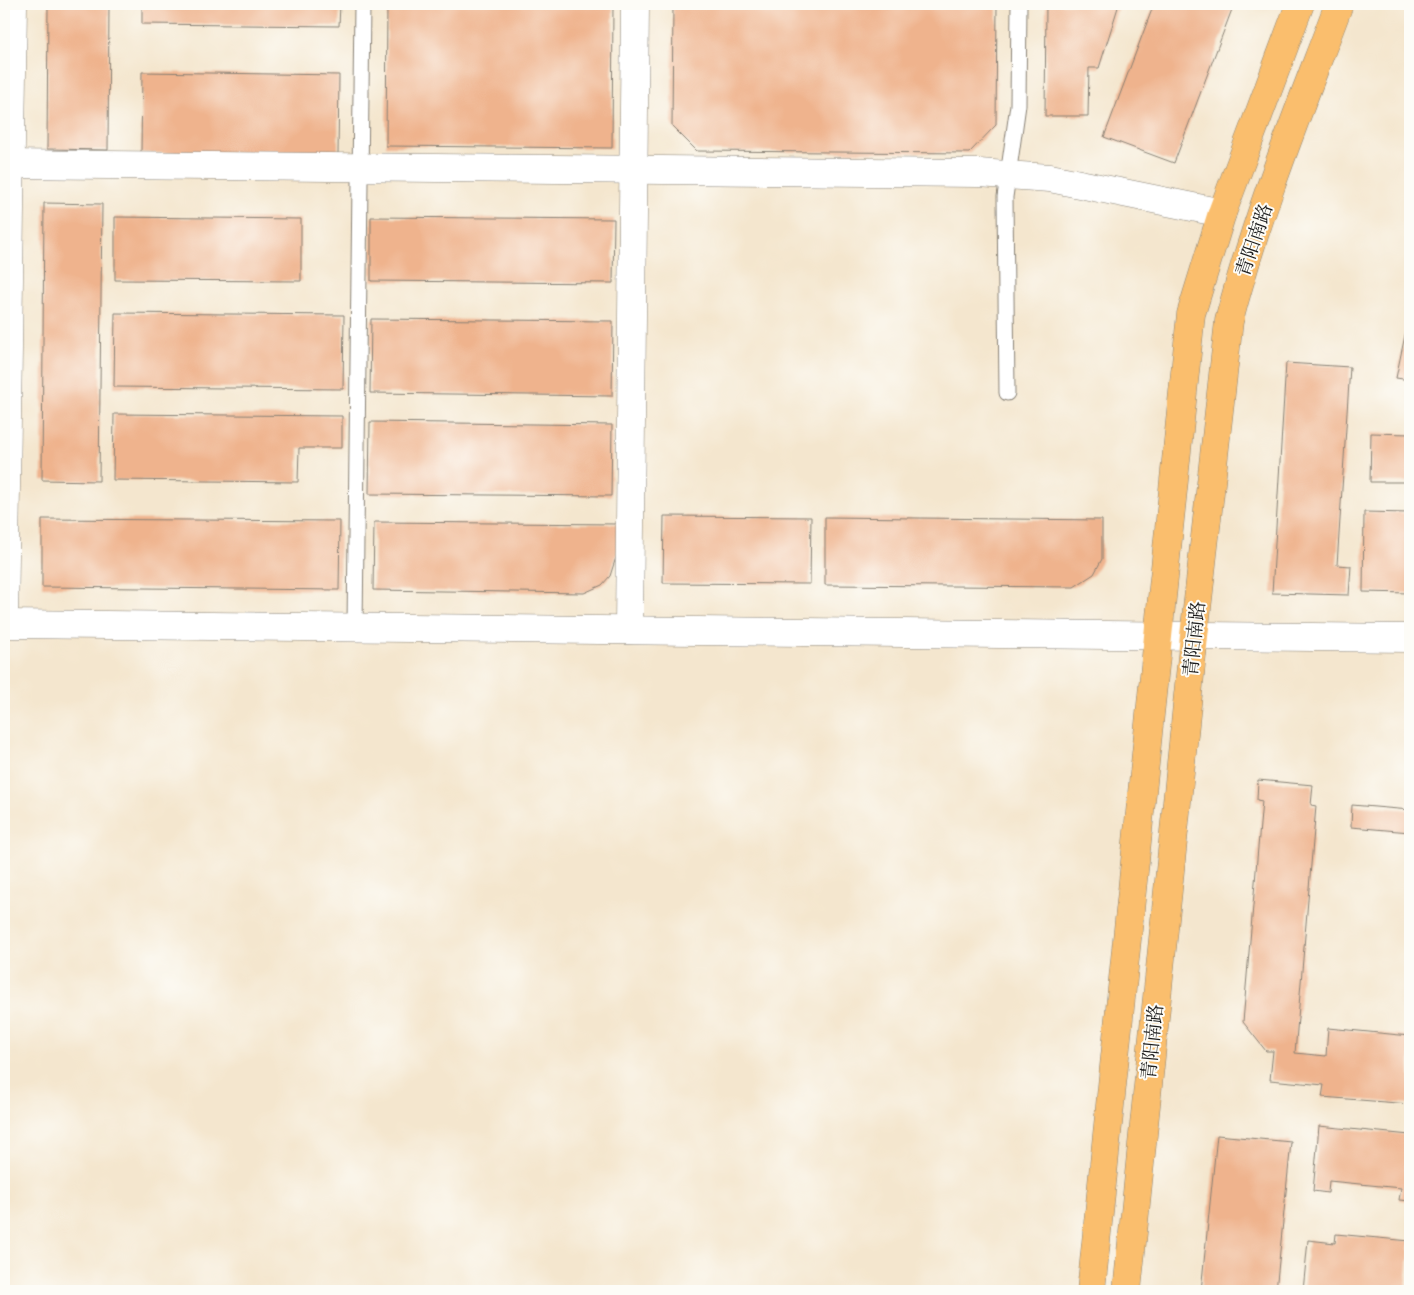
<svg xmlns="http://www.w3.org/2000/svg" width="1414" height="1295" font-family="'IM FELL Great Primer','Noto Serif SC',serif">
  <style>
    .building { fill: #efb38d }
    .lines { fill: none; stroke-linecap: round; stroke-linejoin: round }
    .lane-casing { stroke: #888175; stroke-width: 17 }
    .street-casing { stroke: #888175; stroke-width: 29 }
    .primary-casing { stroke: #888175; stroke-width: 29 }
    .lane { stroke: #fff; stroke-width: 15 }
    .street { stroke: #fff; stroke-width: 28 }
    .primary { stroke: #fabe6d; stroke-width: 28 }
    .labels { text-anchor: middle; dominant-baseline: central; stroke-width: 4; stroke-linejoin: round; paint-order: stroke }
    .street-label { font-size: 19px; fill: #1c1c1c; stroke: #fdfcf7 }
  </style>
  <rect width="100%" height="100%" fill="#fdfcf7"/>
  <filter id="ink" filterUnits="userSpaceOnUse"><feTurbulence type="fractalNoise" baseFrequency=".02" numOctaves="2"/><feDisplacementMap in="SourceGraphic" scale="10" xChannelSelector="R" yChannelSelector="G"/><feConvolveMatrix kernelMatrix="1 2 1 2 8 2 1 2 1" color-interpolation-filters="sRGB"/></filter>
  <filter id="wash" filterUnits="userSpaceOnUse"><feTurbulence type="fractalNoise" baseFrequency=".0096" numOctaves="4" result="noise"/><feDisplacementMap in="SourceGraphic" scale="20" xChannelSelector="R" yChannelSelector="G"/><feGaussianBlur stdDeviation="1.12" result="paint"/><feColorMatrix in="noise" values="0 0 0 0 0 0 0 0 0 0 0 0 0 0 0 0 0 1.4 0 .05"/><feComposite in="paint" operator="in"/></filter>
  <g filter="url(#wash)">
    <rect width="100%" height="100%" fill="#f4e6ce"/>
    <g id="blocks">
      <!-- building -->
      <g class="building">
        <path d="M48,4H109L108,150L47,149Z"/>
        <path d="M142,4H340L339,26L142,24Z"/>
        <path d="M387,4H613L612,148L386,146Z"/>
        <path d="M673,4H997L996,125L969,153L697,151L672,126Z"/>
        <path d="M1046,4H1119L1099,68H1089L1088,116H1045Z"/>
        <path d="M1154,4H1234L1174,163L1104,137Z"/>
        <path d="M142,72L339,75L338,155L141,153Z"/>
        <path d="M44,203L102,204L99,481L42,480Z"/>
        <path d="M115,217L301,219V281L115,280Z"/>
        <path d="M371,217L614,219L613,283L371,281Z"/>
        <path d="M115,313L344,315L343,389L114,387Z"/>
        <path d="M1409,316H1410V380L1396,378Z"/>
        <path d="M371,319L613,321L612,396L370,393Z"/>
        <path d="M1286,363L1350,367L1337,565L1351,566L1349,595L1272,593Z"/>
        <path d="M114,414L342,416V448H299L298,482L113,480Z"/>
        <path d="M370,422L612,425L611,496L369,494Z"/>
        <path d="M1371,433L1410,434V482H1370Z"/>
        <path d="M1364,512L1410,513V593L1363,592Z"/>
        <path d="M664,516L811,517L810,584L663,583Z"/>
        <path d="M825,517L1102,520V559L1094,574L1074,587L825,585Z"/>
        <path d="M42,519L340,521L339,590L42,587Z"/>
        <path d="M374,522L619,524L618,551L610,576L602,585L584,593L373,590Z"/>
        <path d="M1258,780L1313,785L1311,805L1316,806L1295,1053L1326,1056L1328,1028L1410,1036V1104L1322,1097L1324,1085L1270,1080L1273,1051H1266L1243,1022L1262,801L1257,800Z"/>
        <path d="M1352,805L1410,810V832L1351,827Z"/>
        <path d="M1319,1126L1410,1135V1201L1399,1200L1401,1188L1329,1181L1328,1193L1313,1191Z"/>
        <path d="M1217,1135L1291,1142L1276,1291H1201Z"/>
        <path d="M1336,1234L1410,1241L1406,1291H1303L1308,1240L1335,1243Z"/>
      </g>
    </g>
  </g>
  <g filter="url(#ink)">
    <use href="#blocks" fill-opacity="0" stroke="#888175" stroke-width="1"/>
    <g class="lines">
      <!-- lane casing -->
      <g class="lane-casing">
        <g id="lane">
          <path d="M1007,393L1005,197L1018,105L1019,4"/>
          <path d="M355,627L362,4"/>
        </g>
      </g>
      <!-- street casing -->
      <g class="street-casing">
        <g id="street">
          <path d="M4,164L979,173L1050,178L1222,213"/>
          <path d="M4,624L1410,638"/>
          <path d="M4,624L13,4"/>
          <path d="M629,630L635,4"/>
        </g>
      </g>
      <!-- primary casing -->
      <g class="primary-casing">
        <g id="primary">
          <path d="M1091,1291L1191,314L1222,213L1300,4"/>
          <path d="M1127,1291L1194,636L1229,321C1257,213 1300,108 1339,4"/>
        </g>
      </g>
      <!-- lane -->
      <use href="#lane" class="lane"/>
      <!-- street -->
      <use href="#street" class="street"/>
      <!-- primary -->
      <use href="#primary" class="primary"/>
    </g>
  </g>
  <g class="labels">
    <!-- street labels -->
    <g class="street-label">
      <text transform="translate(1254 240) rotate(-71)">青阳南路</text>
      <text transform="translate(1194 639) rotate(-84)">青阳南路</text>
      <text transform="translate(1152 1042) rotate(-84)">青阳南路</text>
    </g>
  </g>
  <!-- margin -->
  <rect width="1414" height="1295" fill="none" stroke="#fdfcf7" stroke-width="20"/>
</svg>
